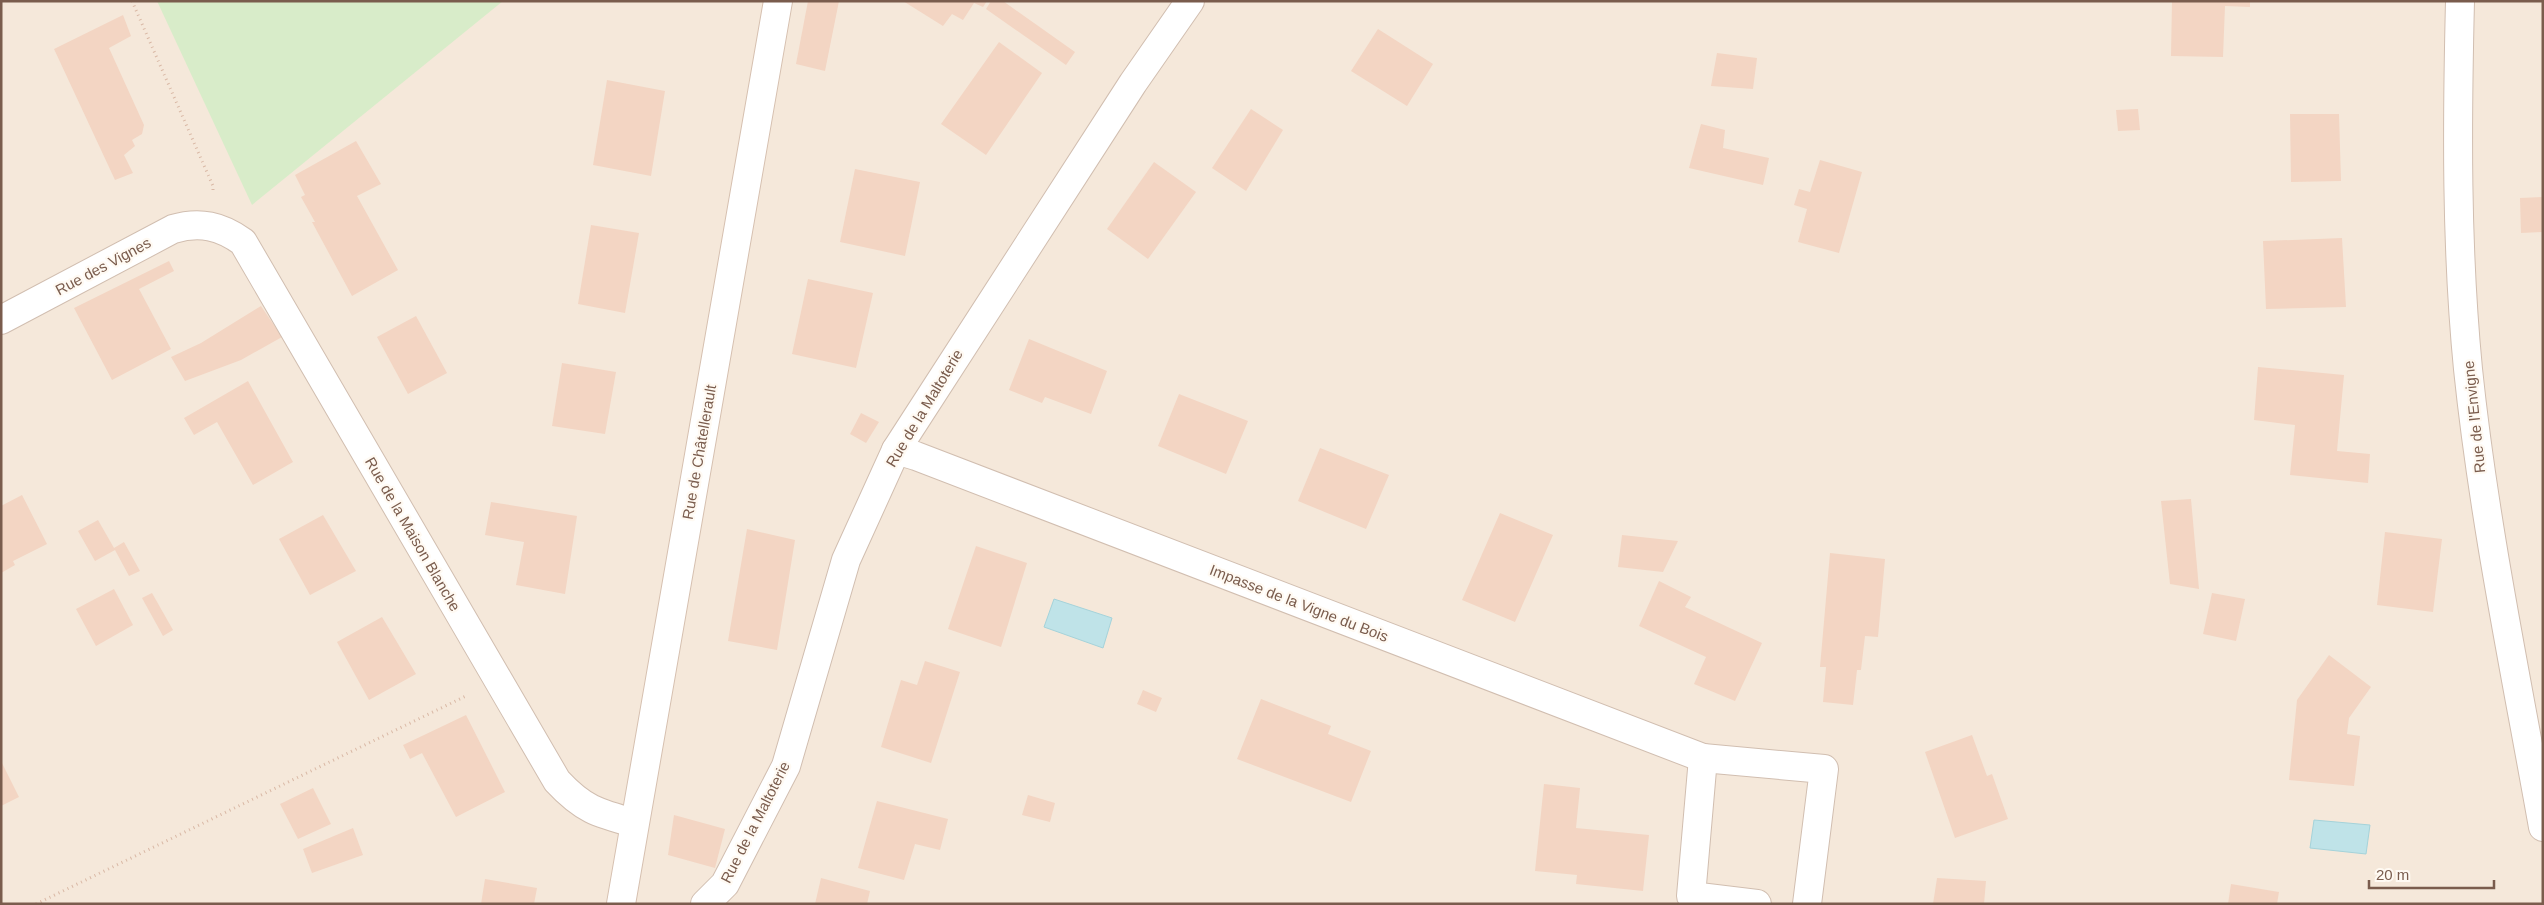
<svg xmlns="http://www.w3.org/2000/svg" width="2544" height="905" font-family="Helvetica,sans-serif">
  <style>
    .residential { fill: #f5e8da }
    .green { fill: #d8ecc9 }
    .water { fill: #bfe3e8; stroke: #a5d3da }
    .building { fill: #f3d5c3 }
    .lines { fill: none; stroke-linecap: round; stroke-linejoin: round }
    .street-casing { stroke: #d1beb0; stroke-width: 30 }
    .secondary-casing { stroke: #d6c0b0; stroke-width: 30 }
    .path { stroke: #d9b8a5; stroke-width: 3; stroke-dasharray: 1 4; stroke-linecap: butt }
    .street { stroke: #fff; stroke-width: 28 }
    .secondary { stroke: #fff; stroke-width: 28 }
    .labels { text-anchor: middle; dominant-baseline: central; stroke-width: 4.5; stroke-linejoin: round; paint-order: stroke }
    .street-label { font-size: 15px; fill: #7a5c4d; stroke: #fffaf3 }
  </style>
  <rect width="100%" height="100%" fill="#fdf6ec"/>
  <!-- residential -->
  <rect class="residential" x="1" y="1" width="2542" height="903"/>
  <!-- green -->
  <path class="green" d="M157,1H503L252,205Z"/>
  <!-- water -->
  <g class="water">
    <path d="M1054,599L1112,618L1103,648L1044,627Z"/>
    <path d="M2314,820L2370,825L2366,854L2310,848Z"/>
  </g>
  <!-- building -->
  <g class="building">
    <path d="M808,1H839L825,71L796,64Z"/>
    <path d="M903,1H987L983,7L974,3L963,20L952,14L943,26Z"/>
    <path d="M991,1H1003L1075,52L1066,65L986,9Z"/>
    <path d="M2172,1H2250V7L2225,6L2223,57L2171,56Z"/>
    <path d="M123,15L131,36L109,48L144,125L142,134L132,140L135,146L124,155L133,173L115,180L54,49Z"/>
    <path d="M1378,29L1433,64L1407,106L1351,71Z"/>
    <path d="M999,42L1042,73L986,155L941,124Z"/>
    <path d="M1717,53L1757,58L1753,89L1711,86Z"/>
    <path d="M607,80L665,91L651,176L593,165Z"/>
    <path d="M1251,109L1283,130L1246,191L1212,168Z"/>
    <path d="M2138,109L2140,130L2118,131L2116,110Z"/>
    <path d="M2290,114H2339L2341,181L2291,182Z"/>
    <path d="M1701,124L1725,130L1723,148L1769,158L1763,185L1689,168Z"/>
    <path d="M356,141L381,184L357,196L398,270L352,296L312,222H315L301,197L305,195L295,175Z"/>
    <path d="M1820,160L1862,172L1839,253L1798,242L1807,209L1794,205L1799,189L1810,192Z"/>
    <path d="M1154,162L1196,192L1148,259L1107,229Z"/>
    <path d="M855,169L920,182L905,256L840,242Z"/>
    <path d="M2543,197V232L2521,233L2520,198Z"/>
    <path d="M591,225L639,233L625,313L578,304Z"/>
    <path d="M2342,238L2346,307L2266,309L2263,241Z"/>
    <path d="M169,261L174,271L139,289L171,349L112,380L74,308Z"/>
    <path d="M808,279L873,293L856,368L792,354Z"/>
    <path d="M261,306L282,337L241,360L185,381L171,357L201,343Z"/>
    <path d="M416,316L447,373L408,394L377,337Z"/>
    <path d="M1029,339L1107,371L1091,414L1045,397L1042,403L1009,390Z"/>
    <path d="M562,363L616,372L605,434L552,426Z"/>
    <path d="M2258,367L2344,375L2337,451L2370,454L2368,483L2290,475L2295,425L2254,420Z"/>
    <path d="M248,381L293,462L253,485L217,422L194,435L184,418Z"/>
    <path d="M1179,394L1248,421L1226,474L1158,446Z"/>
    <path d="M861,413L879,422L866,443L850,434Z"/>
    <path d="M1320,448L1389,475L1366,529L1298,501Z"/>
    <path d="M22,495L47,544L13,561L15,565L1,573V506Z"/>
    <path d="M2191,499L2199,589L2170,584L2161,501Z"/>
    <path d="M491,502L577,516L565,594L516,585L524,542L485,535Z"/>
    <path d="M1500,513L1553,535L1515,622L1462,600Z"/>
    <path d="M323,515L356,571L310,595L279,539Z"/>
    <path d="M98,520L114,548L124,542L140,571L129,576L115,550L95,561L78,531Z"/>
    <path d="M747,529L795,540L777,650L728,641Z"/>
    <path d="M2385,532L2442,539L2433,612L2377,605Z"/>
    <path d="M1622,535L1678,541L1663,572L1618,567Z"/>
    <path d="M976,546L1027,563L1001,647L948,629Z"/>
    <path d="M1830,553L1885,559L1878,637L1865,636L1861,670H1857L1853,705L1823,702L1826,667H1820Z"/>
    <path d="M1659,581L1691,597L1685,607L1762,643L1735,701L1694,684L1706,657L1639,626Z"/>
    <path d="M114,589L133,625L96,646L76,609Z"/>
    <path d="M152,593L173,630L163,636L142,598Z"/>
    <path d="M2212,593L2245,599L2236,641L2203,634Z"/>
    <path d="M382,617L416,674L369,700L337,642Z"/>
    <path d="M2329,655L2371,687L2349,718L2347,734L2360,736L2354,786L2289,780L2297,700Z"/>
    <path d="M925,661L960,672L931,763L881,747L901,680L917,685Z"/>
    <path d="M1143,690L1162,698L1156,712L1137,704Z"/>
    <path d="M1261,699L1331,726L1328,734L1371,751L1351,802L1237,759Z"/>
    <path d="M466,715L505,792L456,817L422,753L410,759L403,745Z"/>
    <path d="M1972,735L1987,776L1992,774L2008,819L1955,838L1925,752Z"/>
    <path d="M1,761L19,797L1,806Z"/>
    <path d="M1544,784L1580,788L1576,828L1649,835L1643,891L1576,884L1577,875L1535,871Z"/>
    <path d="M313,788L331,824L298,839L280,804Z"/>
    <path d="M1028,795L1055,803L1050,822L1022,815Z"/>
    <path d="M877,801L948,819L940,850L915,844L904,880L858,868Z"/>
    <path d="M674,815L725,829L715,868L668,855Z"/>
    <path d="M353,828L363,855L312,873L303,849Z"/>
    <path d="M821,878L870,891L867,904H815Z"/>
    <path d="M1937,878L1986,881L1984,904H1933Z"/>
    <path d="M485,879L537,888L534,904H481Z"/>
    <path d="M2231,884L2279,892L2277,904H2228Z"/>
  </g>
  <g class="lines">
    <!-- street casing -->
    <g class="street-casing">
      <g id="street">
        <path d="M2460,1C2457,124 2456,246 2468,369C2484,523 2516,675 2543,827"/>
        <path d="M1,320L173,229C200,221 221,226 243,242L557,781C583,809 597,813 634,823"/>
        <path d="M896,450L916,456L1703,758L1824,769L1807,904"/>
        <path d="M1703,758L1691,896L1757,904"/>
        <path d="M705,904L725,884L786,766L846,560L896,450L1133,83L1190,1"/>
      </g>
    </g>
    <!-- secondary casing -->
    <g class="secondary-casing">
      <path id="secondary" d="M621,904L778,1"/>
    </g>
    <!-- path -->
    <g class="path">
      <path d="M132,1L213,186V190"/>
      <path d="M36,904L466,696"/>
    </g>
    <!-- street -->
    <use href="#street" class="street"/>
    <!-- secondary -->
    <use href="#secondary" class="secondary"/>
  </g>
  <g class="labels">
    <!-- street labels -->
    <g class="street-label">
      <text transform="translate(103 266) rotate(-28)">Rue des Vignes</text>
      <text transform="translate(924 408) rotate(-59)">Rue de la Maltoterie</text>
      <text transform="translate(2474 417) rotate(-96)">Rue de l'Envigne</text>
      <text transform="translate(699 452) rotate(-80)">Rue de Châtellerault</text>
      <text transform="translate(413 534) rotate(60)">Rue de la Maison Blanche</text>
      <text transform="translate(1299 603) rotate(21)">Impasse de la Vigne du Bois</text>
      <text transform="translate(755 822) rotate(-63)">Rue de la Maltoterie</text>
    </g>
  </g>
  <!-- border -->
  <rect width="2544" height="905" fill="none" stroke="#7a5c4d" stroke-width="5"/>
  <!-- scale -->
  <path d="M2369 880v8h125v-8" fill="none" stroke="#7a5c4d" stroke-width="2.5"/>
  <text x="2376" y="880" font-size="15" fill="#7a5c4d" stroke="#fffaf3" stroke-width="4" paint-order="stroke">20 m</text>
</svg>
